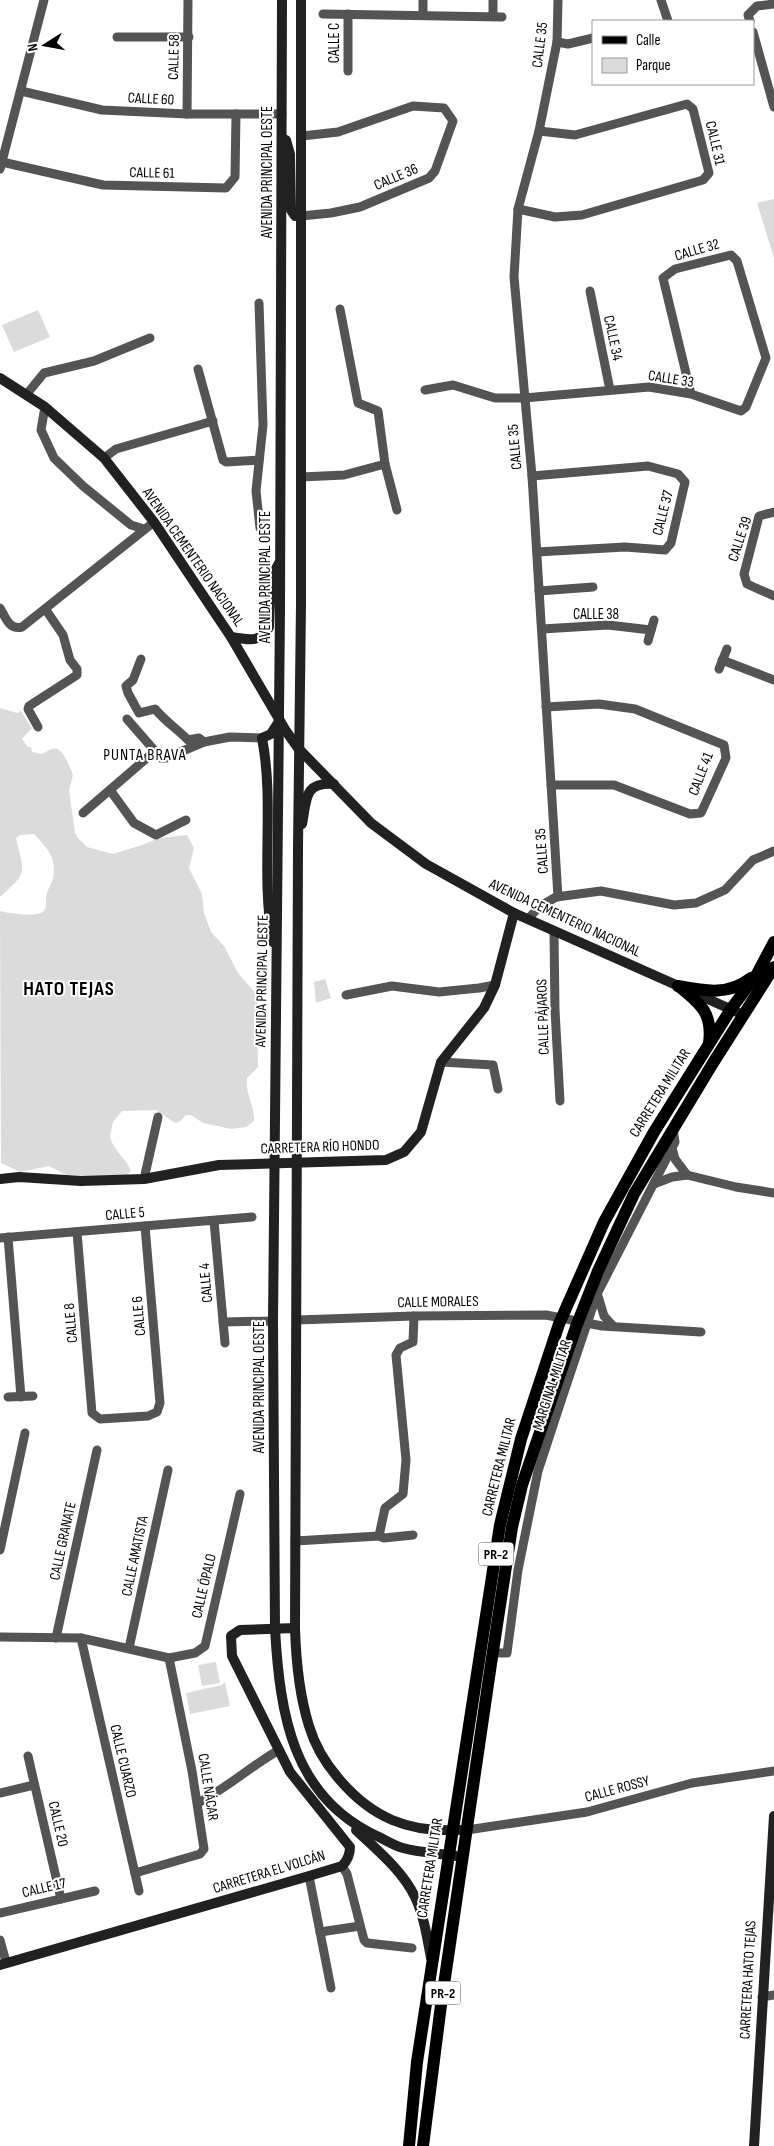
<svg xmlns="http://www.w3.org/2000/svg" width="774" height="2146" font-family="'Sofia Sans Condensed',sans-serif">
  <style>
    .green { fill: #dbdbdb }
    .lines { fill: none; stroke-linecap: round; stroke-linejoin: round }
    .street { stroke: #545454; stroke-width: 9 }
    .secondary { stroke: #212121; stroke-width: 10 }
    .primary { stroke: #000; stroke-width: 12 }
    .labels { text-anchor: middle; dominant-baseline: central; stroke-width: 4; stroke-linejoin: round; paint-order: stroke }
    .shield { fill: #fff; stroke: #4c4c4c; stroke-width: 1 }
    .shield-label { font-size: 14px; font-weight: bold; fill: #000 }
    .street-label { font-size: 15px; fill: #000; stroke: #fff }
    .neighbourhood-label { font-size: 16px; letter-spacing: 1px; fill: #000; stroke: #fff }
    .district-label { font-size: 20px; font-weight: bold; letter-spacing: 1px; fill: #000; stroke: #fff }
  </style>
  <rect width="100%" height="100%" fill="#fff"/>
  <!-- green -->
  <g class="green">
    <path d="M774,199V258L757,203Z"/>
    <path d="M38,310L50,337L14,352L2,325Z"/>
    <path d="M0,708L17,713L21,711L32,728L22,739L28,747H31L32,752L41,754C46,753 48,750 52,749C63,745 70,768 73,775L69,790L75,833L78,838L87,847L113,854L142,845L159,838L187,835L194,848L189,868L202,894L204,913L211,932L224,946L238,973L257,995L258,1067L247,1078C245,1093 255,1107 254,1121L246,1127L231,1129L203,1123L191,1115H186L179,1122L175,1123L156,1110L122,1111L113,1122L110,1137C113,1150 127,1159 131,1171L124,1178L66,1175L49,1166L20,1172L1,1163L0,911C8,913 41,919 45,909C47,904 45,898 47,893C48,888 52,884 53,878C57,857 47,848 34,834L20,835L16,838C24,874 29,871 0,897Z"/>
    <path d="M325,979L331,998L316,1003L314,982Z"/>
    <path d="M216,1662L220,1683L202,1686L198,1665Z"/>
    <path d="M225,1682L230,1706L190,1714L186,1693L222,1685Z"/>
  </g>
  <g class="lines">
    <!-- street -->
    <g class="street">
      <path d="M423,0V15"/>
      <path d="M558,0L557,42L539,131L518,209L514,277L532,476L558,897"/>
      <path d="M661,0L668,21"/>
      <path d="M323,14L502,17"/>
      <path d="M348,14V71"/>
      <path d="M493,16V1"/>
      <path d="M750,21L748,15L757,6L774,4"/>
      <path d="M753,32L774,107"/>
      <path d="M117,37H189"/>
      <path d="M557,42L568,44L593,38"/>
      <path d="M21,91L102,110L187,114H282"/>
      <path d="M187,114L188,0"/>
      <path d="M2,162L103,185L226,188L235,177L236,114"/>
      <path d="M0,169L44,0"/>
      <path d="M518,209L555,217L582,215L703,180L709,173L693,109L687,104L575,135L539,131"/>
      <path d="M301,216L331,213L360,207L429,178L435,171L453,121L444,108L413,106L338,132L302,136"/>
      <path d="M590,291L610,390"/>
      <path d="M259,303L263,425L256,491L260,528"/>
      <path d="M340,309L358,403L378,411L385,464L397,510"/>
      <path d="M198,369L223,460L226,462L259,460"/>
      <path d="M425,390L453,385L495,398H524L649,387L691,394L741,411L746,407L766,358L737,261L731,255L675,269L663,278L691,394"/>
      <path d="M26,395L44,373L94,361L150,338"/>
      <path d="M45,407L41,430L54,458L83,486L131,525L144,529"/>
      <path d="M104,458L116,449L213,421"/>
      <path d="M532,476L648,466L678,474L685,482L671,543L665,550L625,547L537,552"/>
      <path d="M301,477L344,475L385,464"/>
      <path d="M774,512L759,516L744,574L747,584L774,596"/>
      <path d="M539,591L593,587"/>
      <path d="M0,608C6,618 9,630 22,627L154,522"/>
      <path d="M542,629L608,625L651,630"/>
      <path d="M648,641L654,620"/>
      <path d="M141,659L133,680L126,686L128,693L139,713L155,709C165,721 177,729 188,740L199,738L204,742"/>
      <path d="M722,660L774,680"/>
      <path d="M719,669L727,649"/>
      <path d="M546,707L599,704L635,709L724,745L726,758L701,813L690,814L614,785H551"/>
      <path d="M127,719L161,758H166L204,742L230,737L262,738"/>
      <path d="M38,727L28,709L29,706L77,675V669L70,660L63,635L46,610"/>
      <path d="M110,790L134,823L156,835L186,820"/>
      <path d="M83,813L155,751"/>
      <path d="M528,919L539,907L556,897L601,891L674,905L696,903L725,890L753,860L774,851"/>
      <path d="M554,932L555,1010L560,1101"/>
      <path d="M346,995L392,986L439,992L479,988L495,985"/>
      <path d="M441,1062L493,1065L498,1089"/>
      <path d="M672,1148L675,1159L687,1175"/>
      <path d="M144,1179L158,1117"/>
      <path d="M654,1184L672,1177L687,1175L736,1187L774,1193"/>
      <path d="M214,1221L225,1343"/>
      <path d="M77,1232L92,1413L100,1419L148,1416L157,1412L160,1403L145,1226"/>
      <path d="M8,1237L21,1397"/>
      <path d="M0,1238L252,1217"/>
      <path d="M598,1296L604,1316L613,1326"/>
      <path d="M297,1320L414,1316L546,1315L602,1326L701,1332"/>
      <path d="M223,1322L273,1321"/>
      <path d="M8,1397L33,1396"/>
      <path d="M379,1536L385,1508L403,1494L406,1460L396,1355L400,1348L413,1342L414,1316"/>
      <path d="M295,1541L379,1536L384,1538L413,1535"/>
      <path d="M0,1550L25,1433"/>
      <path d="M0,1637L81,1638L169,1658L195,1653L205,1646L240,1494"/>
      <path d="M56,1638L97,1450"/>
      <path d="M81,1638L139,1891"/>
      <path d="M129,1648L168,1470"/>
      <path d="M493,1653H507L518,1570L538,1471L562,1398L597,1294L675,1142L673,1129"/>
      <path d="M28,1756L61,1899"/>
      <path d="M0,1793L34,1785"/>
      <path d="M198,1803C227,1788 251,1766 279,1750"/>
      <path d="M467,1830L587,1812L692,1783L774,1771"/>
      <path d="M342,1866L347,1874L364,1940L367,1943L412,1948"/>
      <path d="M135,1873L200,1854L204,1849L192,1771L169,1658"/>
      <path d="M309,1876L331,1988"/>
      <path d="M0,1913L95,1891"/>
      <path d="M320,1932L360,1926"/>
      <path d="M0,1940L6,1962"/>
      <path d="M762,1997L774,1995"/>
    </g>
    <!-- secondary -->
    <g class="secondary">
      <path d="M282,0L280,610L273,1321L275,1629C280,1714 292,1798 379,1837C387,1841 395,1846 403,1848C420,1853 439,1853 456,1856"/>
      <path d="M301,0V604L298,847L295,1628C296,1662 299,1694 309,1726C315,1746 326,1764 339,1779C372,1818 409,1833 460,1830"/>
      <path d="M286,140L290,154L291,210L295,216H301"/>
      <path d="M0,378L45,407L104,458L154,522L231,637L286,731L298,748L371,823L426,864L514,913L737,1012"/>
      <path d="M231,637C245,639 262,644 269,627L271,578L279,563"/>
      <path d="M302,824C307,800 303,782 334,784"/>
      <path d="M273,942C260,874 275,805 262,738L271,734L278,723"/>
      <path d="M0,1179L19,1177L81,1181L144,1179L219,1165L386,1160L404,1152L421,1132L441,1062L484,1008L495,985L514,913"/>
      <path d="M356,1830C376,1849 403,1871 415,1897C424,1916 427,1937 431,1958"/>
      <path d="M0,1965L309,1876L342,1866C348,1860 350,1855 350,1847L290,1772L232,1656L231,1636L240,1630L295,1628"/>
      <path d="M754,2146L774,1816"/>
    </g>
    <!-- primary -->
    <g class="primary">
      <path d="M678,986C705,991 728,996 751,978"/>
      <path d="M680,987C701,1004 713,1014 709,1043"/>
      <path d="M409,2146L417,2062L500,1525L521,1439L559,1324L604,1222L654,1132L731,1009L757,974L774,942"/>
      <path d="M423,2146L441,2005L491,1664L512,1527L522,1485L576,1327L598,1271L634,1194L713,1063L774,967"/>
    </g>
  </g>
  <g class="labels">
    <!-- shield labels -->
    <g class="shield">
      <rect x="478.5" y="1542.5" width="35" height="23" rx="4"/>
      <rect x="425.5" y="1981.5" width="35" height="23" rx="4"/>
    </g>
    <g class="shield-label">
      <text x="496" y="1554">PR-2</text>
      <text x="443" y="1993">PR-2</text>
    </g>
    <!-- street labels -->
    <g class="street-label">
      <text transform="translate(334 43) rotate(-90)">CALLE C</text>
      <text transform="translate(540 45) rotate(-83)">CALLE 35</text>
      <text transform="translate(174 57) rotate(-89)">CALLE 58</text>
      <text transform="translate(151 99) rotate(3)">CALLE 60</text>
      <text transform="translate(715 143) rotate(77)">CALLE 31</text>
      <text transform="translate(267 172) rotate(-90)">AVENIDA PRINCIPAL OESTE</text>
      <text transform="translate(152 173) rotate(1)">CALLE 61</text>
      <text transform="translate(396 177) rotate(-23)">CALLE 36</text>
      <text transform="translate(697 250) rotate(-16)">CALLE 32</text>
      <text transform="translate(613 338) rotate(78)">CALLE 34</text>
      <text transform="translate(671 379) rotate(9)">CALLE 33</text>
      <text transform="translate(515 447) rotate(-95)">CALLE 35</text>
      <text transform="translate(663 513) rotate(-76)">CALLE 37</text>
      <text transform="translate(740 539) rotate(-72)">CALLE 39</text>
      <text transform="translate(193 557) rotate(55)">AVENIDA CEMENTERIO NACIONAL</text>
      <text transform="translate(265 577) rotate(-90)">AVENIDA PRINCIPAL OESTE</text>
      <text x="596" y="614">CALLE 38</text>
      <text transform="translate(701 774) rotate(-69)">CALLE 41</text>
      <text transform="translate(542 851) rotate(-94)">CALLE 35</text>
      <text transform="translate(565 918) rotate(25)">AVENIDA CEMENTERIO NACIONAL</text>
      <text transform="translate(262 981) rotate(-89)">AVENIDA PRINCIPAL OESTE</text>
      <text transform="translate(543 1017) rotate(-92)">CALLE PÁJAROS</text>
      <text transform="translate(660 1093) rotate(-58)">CARRETERA MILITAR</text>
      <text transform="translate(320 1147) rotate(-2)">CARRETERA RÍO HONDO</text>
      <text transform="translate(125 1214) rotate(-5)">CALLE 5</text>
      <text transform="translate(206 1283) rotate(-95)">CALLE 4</text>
      <text transform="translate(438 1302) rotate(-1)">CALLE MORALES</text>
      <text transform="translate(139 1316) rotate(-95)">CALLE 6</text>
      <text transform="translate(71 1323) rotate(-95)">CALLE 8</text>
      <text transform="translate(552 1385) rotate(-72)">MARGINAL MILITAR</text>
      <text transform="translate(259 1387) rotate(-90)">AVENIDA PRINCIPAL OESTE</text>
      <text transform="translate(499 1467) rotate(-76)">CARRETERA MILITAR</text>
      <text transform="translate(63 1541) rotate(-78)">CALLE GRANATE</text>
      <text transform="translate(135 1556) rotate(-78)">CALLE AMATISTA</text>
      <text transform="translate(204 1586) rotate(-77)">CALLE ÓPALO</text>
      <text transform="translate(123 1761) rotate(77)">CALLE CUARZO</text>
      <text transform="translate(208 1787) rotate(81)">CALLE NÁCAR</text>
      <text transform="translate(617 1789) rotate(-15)">CALLE ROSSY</text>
      <text transform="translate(58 1824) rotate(77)">CALLE 20</text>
      <text transform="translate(430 1868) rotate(-81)">CARRETERA MILITAR</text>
      <text transform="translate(269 1872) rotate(-17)">CARRETERA EL VOLCÁN</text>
      <text transform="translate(44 1888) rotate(-13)">CALLE 17</text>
      <text transform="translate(748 1980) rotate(-87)">CARRETERA HATO TEJAS</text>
    </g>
    <!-- neighbourhood labels -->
    <g class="neighbourhood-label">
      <text x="145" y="755">PUNTA BRAVA</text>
    </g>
    <!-- district labels -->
    <g class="district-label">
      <text x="69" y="989">HATO TEJAS</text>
    </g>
  </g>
  <!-- legend -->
  <rect x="592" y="20" width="162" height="65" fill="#ffffff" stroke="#999999"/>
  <rect x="602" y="36" width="25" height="8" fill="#000000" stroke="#999999"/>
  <text x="636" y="45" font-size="15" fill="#000000">Calle</text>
  <rect x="602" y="58" width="25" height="15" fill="#dbdbdb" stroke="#999999"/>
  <text x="636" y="70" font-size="15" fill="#000000">Parque</text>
  <!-- north arrow -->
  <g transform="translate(45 45) rotate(259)" stroke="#ffffff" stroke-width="4" paint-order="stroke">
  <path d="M0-4L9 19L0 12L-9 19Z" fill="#000000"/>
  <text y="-8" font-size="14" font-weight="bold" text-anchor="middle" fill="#000000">N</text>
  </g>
</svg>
